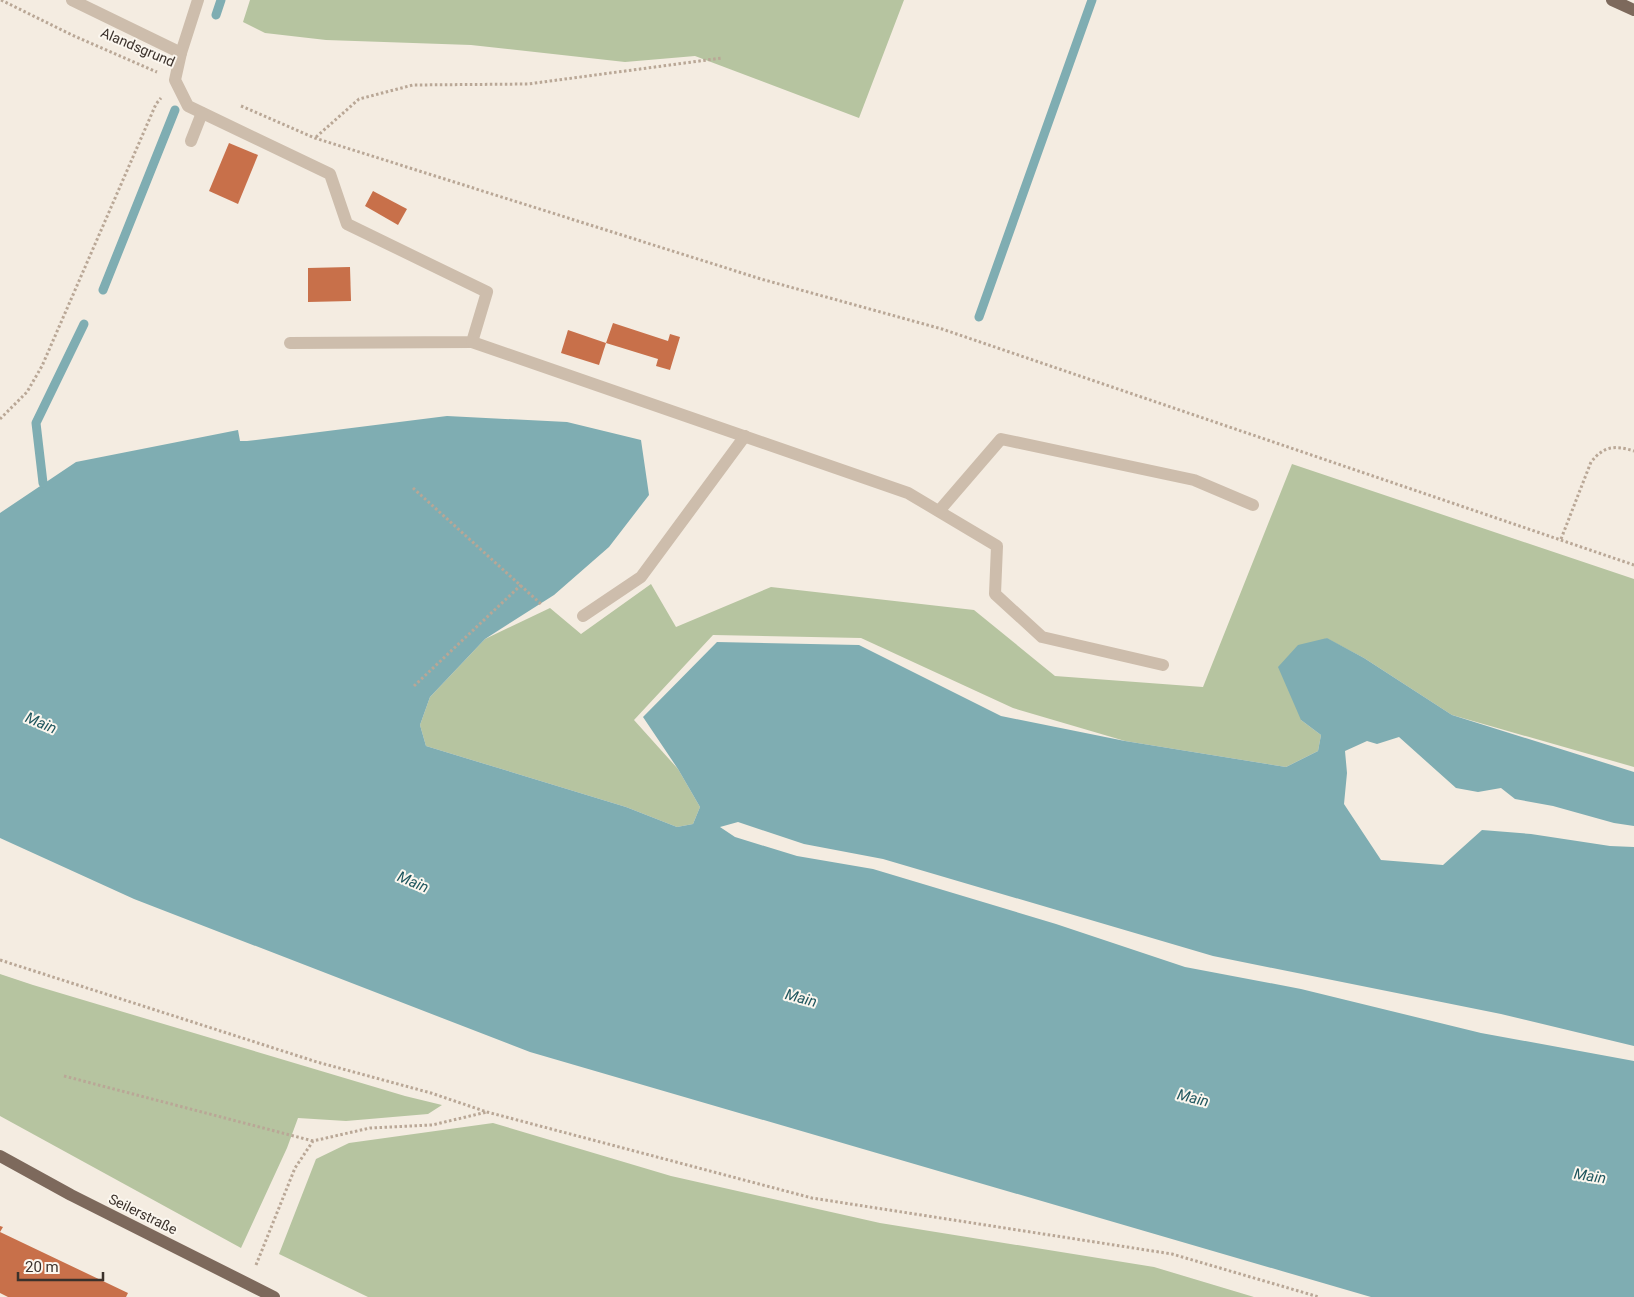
<svg xmlns="http://www.w3.org/2000/svg" width="1634" height="1297" font-family="Roboto,sans-serif">
  <style>
    .green { fill: #b6c4a0 }
    .water { fill: #7fadb2 }
    .lines { fill: none; stroke-linecap: round; stroke-linejoin: round }
    .stream { stroke: #7fadb2; stroke-width: 9 }
    .building { fill: #c8704a }
    .path { stroke: #b9a796; stroke-width: 3; stroke-dasharray: 2.5 2.5; stroke-linecap: butt }
    .minor { stroke: #cdbdac; stroke-width: 12 }
    .major { stroke: #7d695c; stroke-width: 12 }
    .labels { text-anchor: middle; dominant-baseline: central; stroke-width: 4; stroke-linejoin: round; paint-order: stroke }
    .street-label { font-size: 14px; fill: #3b312b; stroke: #fbf6ee }
    .water-label { font-size: 15px; font-style: italic; fill: #1f565e; stroke: #fbf6ee }
  </style>
  <rect width="100%" height="100%" fill="#f4ece1"/>
  <!-- green -->
  <g class="green">
    <path d="M250,0H904L859,118L695,56L625,62L471,45L326,40L265,33L243,22Z"/>
    <path d="M1292,464L1634,579V767L1452,715L1364,658L1326,638L1301,720L1321,735L1318,751L1286,767L1125,741L1013,708L861,638L713,635L634,720L678,769L700,807L693,824L677,827L626,807L426,746L420,725L430,697L485,639L550,608L581,634L651,584L676,627L771,587L974,610L1055,676L1203,687Z"/>
    <path d="M0,974L33,985L405,1096L442,1105L428,1114L346,1121L298,1118L287,1148L241,1248L0,1116Z"/>
    <path d="M493,1123L671,1176L880,1223L1154,1267L1254,1297H368L279,1254L316,1159L349,1143Z"/>
  </g>
  <!-- water -->
  <path class="water" d="M447,416L567,422L641,440L649,495L609,547L554,595L485,639L430,697L420,725L426,746L626,807L677,827L693,824L700,807L678,769L643,717L717,642L859,645L1001,716L1125,741L1286,767L1318,751L1321,735L1301,720L1278,667L1298,645L1327,638L1364,658L1452,715L1634,772V826L1614,823L1553,806L1515,799L1501,788L1478,792L1456,788L1399,737L1377,744L1367,741L1345,751L1347,773L1344,804L1381,860L1443,865L1482,830L1531,834L1610,846L1634,847V1046L1501,1014L1213,956L883,859L804,844L738,822L720,827L735,837L797,856L873,869L1056,924L1185,967L1301,989L1481,1033L1634,1061V1297H1371L530,1052L134,899L0,838V513L76,462L238,430L240,441H247Z"/>
  <g class="lines">
    <!-- stream -->
    <g class="stream">
      <path d="M216,15L221,0"/>
      <path d="M103,290L175,110"/>
      <path d="M979,317L1092,0"/>
      <path d="M43,483L36,423L84,324"/>
    </g>
  </g>
  <!-- building -->
  <g class="building">
    <path d="M229,143L258,155L238,204L209,191Z"/>
    <path d="M373,191L407,209L398,225L365,206Z"/>
    <path d="M350,267L351,301L308,302V268Z"/>
    <path d="M613,323L668,341L670,334L680,337L670,370L656,366L658,359L606,343Z"/>
    <path d="M568,330L606,343L599,365L561,353Z"/>
    <path d="M0,1226L3,1227L0,1232L128,1293L126,1297H8L0,1293Z"/>
  </g>
  <g class="lines">
    <!-- path -->
    <g class="path">
      <path d="M1,0L72,35L157,72"/>
      <path d="M241,106L315,138L761,279L942,329L1634,565"/>
      <path d="M316,137L359,99L413,85L528,84L722,58"/>
      <path d="M0,419L27,392L42,366L156,104L161,98"/>
      <path d="M413,488L541,604"/>
      <path d="M1561,539L1591,462C1604,446 1614,445 1634,451"/>
      <path d="M414,686L521,585"/>
      <path d="M0,960L317,1062L431,1093L487,1112L812,1198L1172,1254L1319,1297"/>
      <path d="M64,1076L313,1141"/>
      <path d="M256,1265L295,1168L313,1141L370,1128L432,1125L487,1112"/>
    </g>
    <!-- minor -->
    <g class="minor">
      <path d="M72,0L181,53"/>
      <path d="M198,0L181,53L175,80L188,106L330,174L347,224L487,292L472,342L290,343"/>
      <path d="M191,141L202,113"/>
      <path d="M472,342L908,493L997,546L995,594L1042,637L1163,665"/>
      <path d="M939,511L1001,439L1194,480L1253,505"/>
      <path d="M583,616L641,577L745,436"/>
    </g>
    <!-- major -->
    <g class="major">
      <path d="M1612,0L1634,10"/>
      <path d="M0,1156L71,1195L274,1297"/>
    </g>
  </g>
  <g class="labels">
    <!-- street labels -->
    <g class="street-label">
      <text transform="translate(138 47) rotate(23)">Alandsgrund</text>
      <text transform="translate(143 1214) rotate(26)">Seilerstraße</text>
    </g>
    <!-- water labels -->
    <g class="water-label">
      <text transform="translate(41 723) rotate(23)">Main</text>
      <text transform="translate(413 882) rotate(23)">Main</text>
      <text transform="translate(801 998) rotate(15)">Main</text>
      <text transform="translate(1193 1098) rotate(14)">Main</text>
      <text transform="translate(1590 1176) rotate(9)">Main</text>
    </g>
  </g>
  <!-- scale -->
  <path d="M18 1272v8h85v-8" fill="none" stroke="#3b312b" stroke-width="2.5"/>
  <text x="25" y="1272" font-size="15" fill="#3b312b" stroke="#fbf6ee" stroke-width="4" paint-order="stroke">20 m</text>
</svg>
